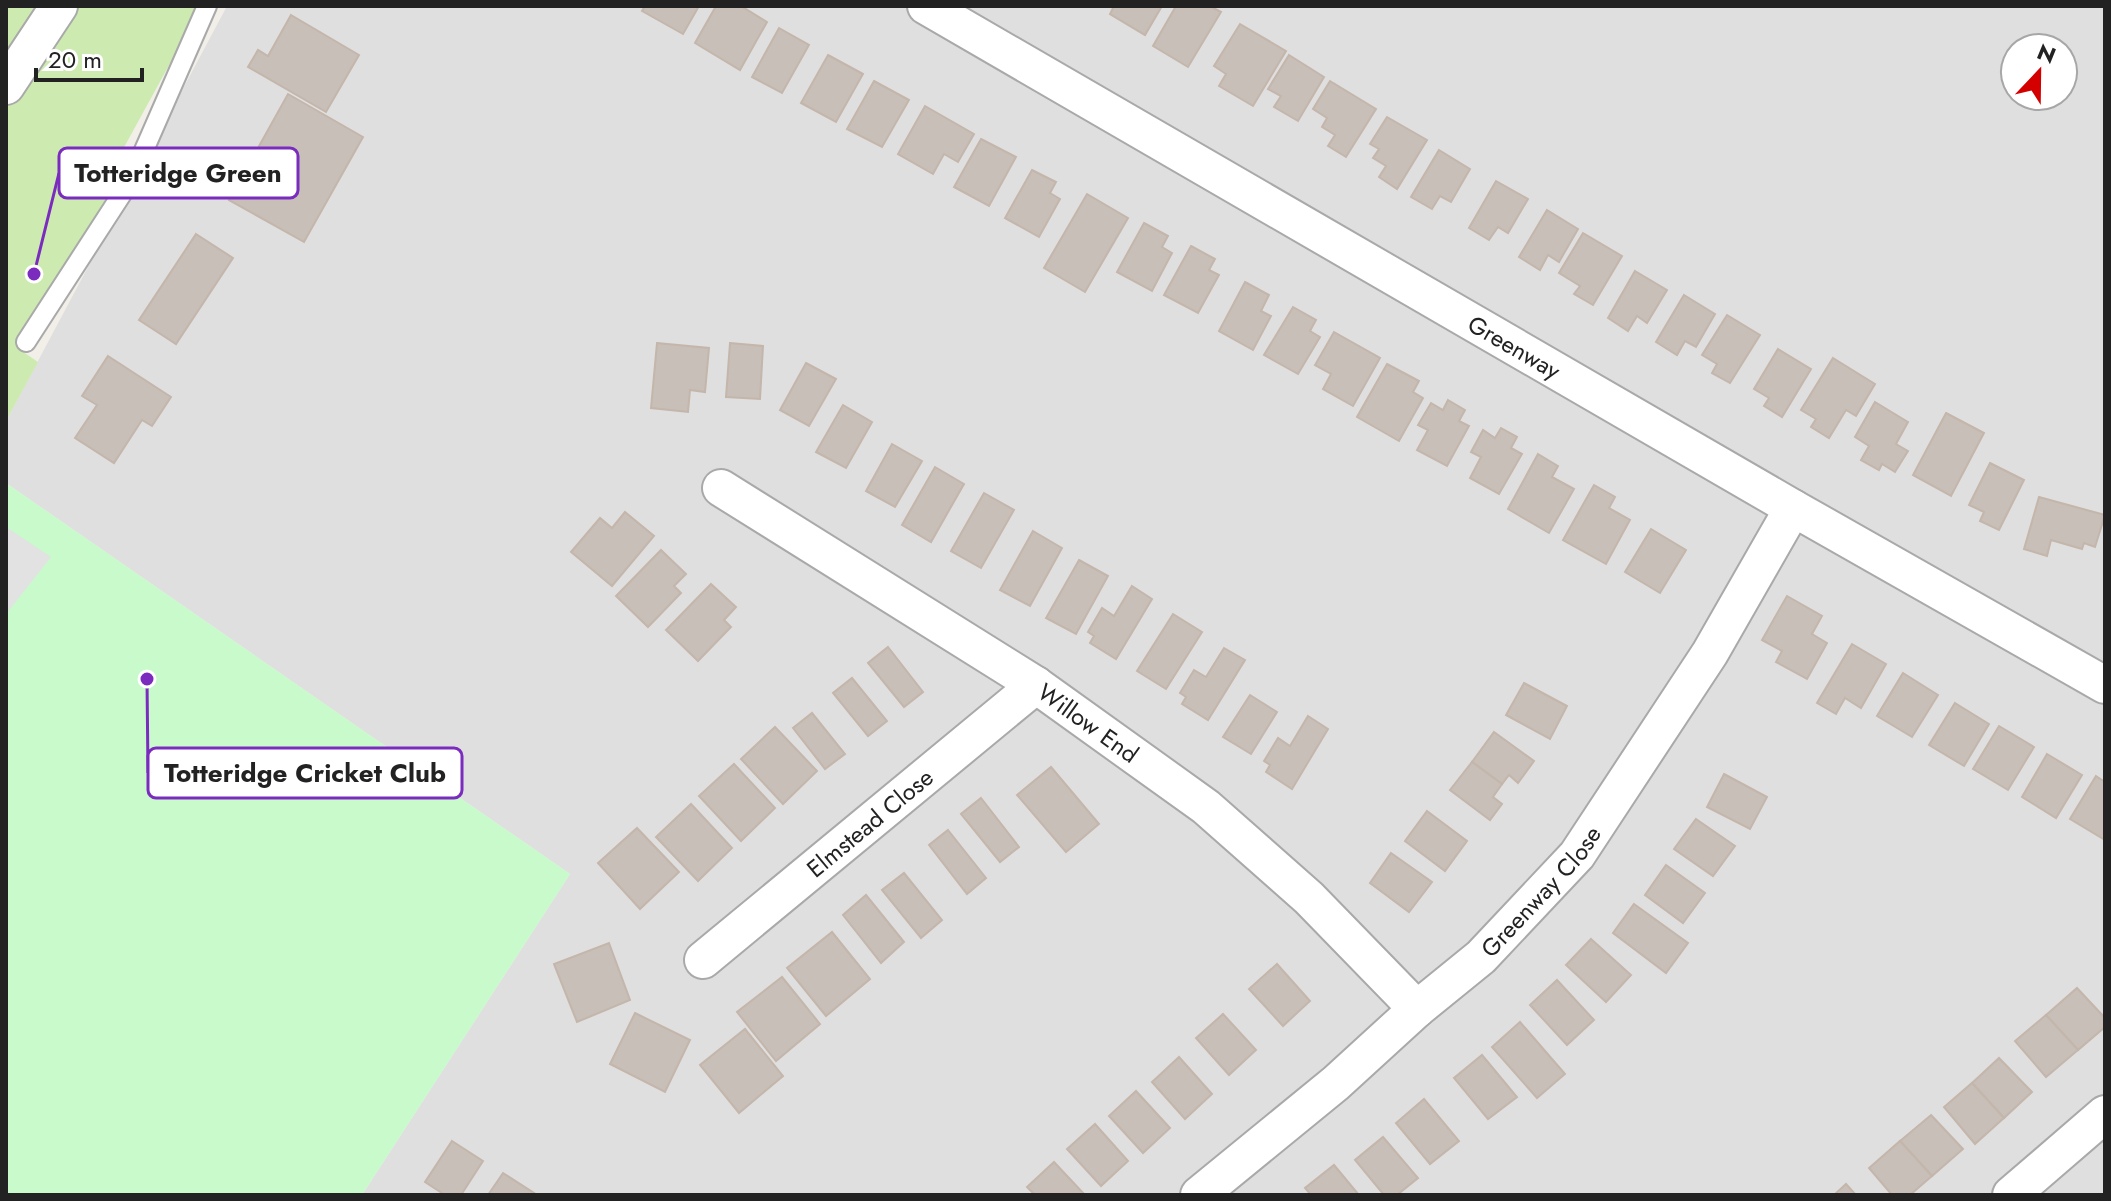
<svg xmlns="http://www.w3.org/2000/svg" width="2111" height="1201" font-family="Jost,sans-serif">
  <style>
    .residential { fill: #e0dfdf; fill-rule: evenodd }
    .grass { fill: #cdebb0 }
    .park { fill: #c8facc }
    .parking { fill: #e2e2e2 }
    .building { fill: #c7bfb8; stroke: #c4b6ab; stroke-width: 2 }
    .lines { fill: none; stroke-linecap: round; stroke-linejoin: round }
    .lane-casing { stroke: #a9a9a9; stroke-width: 22 }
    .street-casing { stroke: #a9a9a9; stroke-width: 40 }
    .lane { stroke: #fff; stroke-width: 18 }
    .street { stroke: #fff; stroke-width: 36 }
    .labels { text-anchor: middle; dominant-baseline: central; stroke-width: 6; stroke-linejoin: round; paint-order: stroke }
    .street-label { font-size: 24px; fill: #222; stroke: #fff }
    .leader { fill: none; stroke: #7b2cbf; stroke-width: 3 }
    .callout-dot { fill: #7b2cbf; stroke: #fff; stroke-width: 3 }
    .callout { fill: #fff; stroke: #7b2cbf; stroke-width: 3 }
    .callout-label { font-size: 26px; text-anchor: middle; font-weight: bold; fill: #222 }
  </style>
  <rect width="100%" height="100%" fill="#f2efe9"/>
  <!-- residential -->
  <path class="residential" d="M227,6H2105V1195H362L570,874L6,483V421ZM2015,48H2063V96H2015Z"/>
  <!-- grass -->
  <g class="grass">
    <path d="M6,6H45L6,63Z"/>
    <path d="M75,6H199L190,27L122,151L116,187L16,347L38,362L6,421V100Z"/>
  </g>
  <!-- park -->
  <path class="park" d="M6,483L570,874L362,1195H6Z"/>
  <!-- parking -->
  <path class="parking" d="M6,527L51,557L6,614Z"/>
  <!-- building -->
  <g class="building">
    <path d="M645,6H699L683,34L642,11Z"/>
    <path d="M716,6H741L767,22L740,70L695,43Z"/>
    <path d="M1114,6H1162L1145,35L1110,14Z"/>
    <path d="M1176,6H1210L1221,12L1188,67L1153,46Z"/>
    <path d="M291,15L359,55L326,112L248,67L258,50L268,56Z"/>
    <path d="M1240,24L1286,51L1253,106L1219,86L1226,74L1214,66Z"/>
    <path d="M779,28L809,45L782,93L752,77Z"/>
    <path d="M828,55L863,74L836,122L801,103Z"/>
    <path d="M1289,55L1324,77L1298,121L1274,107L1281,96L1268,89Z"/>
    <path d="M874,81L909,100L882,147L847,129Z"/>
    <path d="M1330,81L1376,109L1346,157L1328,146L1335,135L1322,127L1327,118L1313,109Z"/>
    <path d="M288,94L363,137L304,242L229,200Z"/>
    <path d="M925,106L974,134L958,162L944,154L933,174L898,154Z"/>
    <path d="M1387,117L1427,140L1397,189L1379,177L1386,166L1373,158L1379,149L1370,144Z"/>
    <path d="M981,139L1016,157L989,206L954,187Z"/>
    <path d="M1439,150L1470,169L1451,202L1440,196L1432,209L1411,197Z"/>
    <path d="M1032,170L1056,182L1050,193L1060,199L1039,237L1005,218Z"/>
    <path d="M1496,181L1528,199L1508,233L1498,227L1489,240L1469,228Z"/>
    <path d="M1087,194L1128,218L1085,292L1044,268Z"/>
    <path d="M1547,210L1578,229L1559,262L1548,255L1540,270L1519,257Z"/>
    <path d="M1144,223L1168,236L1162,247L1172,253L1152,291L1117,272Z"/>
    <path d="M1583,233L1622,256L1593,305L1574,294L1580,286L1559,273Z"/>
    <path d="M196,234L233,258L176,344L139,320Z"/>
    <path d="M1191,246L1215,259L1209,270L1219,275L1198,313L1164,295Z"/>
    <path d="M1635,271L1667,290L1647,323L1637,316L1628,331L1608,318Z"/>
    <path d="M1245,282L1269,295L1261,311L1271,316L1253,350L1219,331Z"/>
    <path d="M1684,295L1715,314L1696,347L1685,341L1677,355L1656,342Z"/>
    <path d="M1293,307L1316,320L1310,331L1320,337L1298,374L1264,355Z"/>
    <path d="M1727,315L1760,335L1730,383L1712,373L1717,364L1702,355Z"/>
    <path d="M1334,332L1380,358L1353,406L1323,389L1331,374L1315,365Z"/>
    <path d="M657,343L709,348L705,392L690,390L688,412L651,408Z"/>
    <path d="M730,343L763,346L760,399L726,397Z"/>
    <path d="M1778,349L1811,369L1782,417L1764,406L1769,398L1754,389Z"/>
    <path d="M108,356L171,397L152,426L142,420L114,463L75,438L97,405L82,396Z"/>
    <path d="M1833,358L1875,384L1856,416L1846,410L1829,438L1811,427L1816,419L1801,410Z"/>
    <path d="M806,363L836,379L809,426L780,410Z"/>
    <path d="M1387,364L1419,381L1413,392L1423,398L1399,441L1357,417Z"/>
    <path d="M1448,400L1465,410L1459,421L1469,426L1447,466L1417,450L1428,430L1418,425L1431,403L1443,410Z"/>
    <path d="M1875,402L1908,422L1896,444L1908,451L1895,472L1882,464L1879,470L1861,460L1869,446L1855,437Z"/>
    <path d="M843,405L872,422L846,468L816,452Z"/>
    <path d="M1946,413L1984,433L1951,496L1913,475Z"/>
    <path d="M1501,428L1517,437L1511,448L1522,454L1499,494L1470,478L1481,457L1471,452L1483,430L1495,438Z"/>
    <path d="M892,444L922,461L895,507L866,491Z"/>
    <path d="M1538,454L1558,466L1552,477L1574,489L1549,533L1508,509Z"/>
    <path d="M1990,463L2024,480L1999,530L1980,521L1984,512L1969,505Z"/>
    <path d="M935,467L964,484L931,542L902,525Z"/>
    <path d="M1594,485L1615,497L1609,508L1630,520L1606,564L1563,540Z"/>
    <path d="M984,493L1014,510L981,568L951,551Z"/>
    <path d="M2039,497L2105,515L2095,547L2084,543L2082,549L2051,540L2047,556L2024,549Z"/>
    <path d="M625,512L654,536L612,586L571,552L600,518L612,528Z"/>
    <path d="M1651,529L1686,550L1660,593L1625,572Z"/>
    <path d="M1033,531L1062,548L1030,606L1000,590Z"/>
    <path d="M661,550L686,574L674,586L681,593L648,627L616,596Z"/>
    <path d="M1079,560L1108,576L1076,634L1046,618Z"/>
    <path d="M711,584L736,607L724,620L731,627L698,661L666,630Z"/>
    <path d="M1132,586L1152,599L1116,659L1090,643L1094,636L1088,632L1102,608L1114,616Z"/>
    <path d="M1787,596L1822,616L1812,634L1827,643L1807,679L1776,662L1782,651L1762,640Z"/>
    <path d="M1173,614L1202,632L1166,689L1137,671Z"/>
    <path d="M1852,644L1886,664L1861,708L1845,698L1836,714L1817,703Z"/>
    <path d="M888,647L923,692L904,707L868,663Z"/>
    <path d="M1224,648L1245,660L1208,720L1182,704L1186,697L1180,693L1194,670L1206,677Z"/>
    <path d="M1903,673L1938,695L1912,737L1877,716Z"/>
    <path d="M852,678L887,721L868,736L833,693Z"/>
    <path d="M1524,683L1567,706L1550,739L1506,715Z"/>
    <path d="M1250,695L1277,712L1251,754L1223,737Z"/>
    <path d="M1955,703L1989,724L1964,766L1929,745Z"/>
    <path d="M812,713L845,754L825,769L793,728Z"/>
    <path d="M1308,716L1328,729L1292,789L1266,772L1270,765L1264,761L1278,738L1290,746Z"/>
    <path d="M1999,726L2034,747L2008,790L1973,769Z"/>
    <path d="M775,727L817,771L783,804L741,759Z"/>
    <path d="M1494,732L1534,761L1518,783L1509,775L1502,784L1472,762Z"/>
    <path d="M2047,754L2082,775L2056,818L2022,797Z"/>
    <path d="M1472,762L1502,784L1493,797L1502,804L1490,820L1450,790Z"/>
    <path d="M734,764L775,808L741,841L699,796Z"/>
    <path d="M1051,767L1099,824L1066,852L1017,795Z"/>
    <path d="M1724,774L1767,797L1750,829L1707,807Z"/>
    <path d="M2096,776L2105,782V840L2070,819Z"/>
    <path d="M981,798L1019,847L1000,862L961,814Z"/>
    <path d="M691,804L732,848L698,881L656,837Z"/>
    <path d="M1427,811L1467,841L1445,871L1405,841Z"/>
    <path d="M1696,819L1735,846L1713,876L1674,849Z"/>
    <path d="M637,828L679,872L640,909L598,863Z"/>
    <path d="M948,830L986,878L967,894L929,845Z"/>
    <path d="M1391,853L1432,882L1409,912L1370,883Z"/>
    <path d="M1666,865L1705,893L1683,923L1645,895Z"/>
    <path d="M904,873L942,920L921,938L882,890Z"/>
    <path d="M866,895L904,942L881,963L843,915Z"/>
    <path d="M1634,904L1688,943L1666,973L1613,933Z"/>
    <path d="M832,932L870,979L826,1016L787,968Z"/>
    <path d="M1591,939L1631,975L1606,1002L1566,965Z"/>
    <path d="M609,943L630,1000L577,1022L554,964Z"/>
    <path d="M1277,964L1310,1001L1283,1026L1249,989Z"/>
    <path d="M782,977L820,1024L776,1061L737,1012Z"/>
    <path d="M1557,980L1594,1020L1567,1045L1530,1005Z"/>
    <path d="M2077,988L2105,1018V1027L2078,1050L2046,1015Z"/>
    <path d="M635,1013L690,1040L665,1092L610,1064Z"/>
    <path d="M1223,1014L1256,1050L1229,1075L1196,1038Z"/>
    <path d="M2046,1015L2078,1050L2046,1077L2015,1041Z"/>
    <path d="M1520,1022L1565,1074L1537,1098L1492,1047Z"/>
    <path d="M745,1029L783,1076L739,1113L700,1065Z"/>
    <path d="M1482,1055L1517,1097L1488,1119L1454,1078Z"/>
    <path d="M1179,1057L1212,1094L1185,1119L1152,1082Z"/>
    <path d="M1999,1058L2032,1092L2004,1118L1972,1083Z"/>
    <path d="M1972,1083L2004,1118L1975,1144L1944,1107Z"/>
    <path d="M1136,1091L1170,1128L1143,1153L1109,1116Z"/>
    <path d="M1424,1099L1459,1141L1430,1164L1396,1123Z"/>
    <path d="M1931,1115L1963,1149L1932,1176L1900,1141Z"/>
    <path d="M1095,1124L1128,1161L1101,1186L1067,1149Z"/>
    <path d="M1383,1137L1418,1178L1397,1195H1384L1355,1160Z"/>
    <path d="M452,1141L483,1161L461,1195H445L425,1182Z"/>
    <path d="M1900,1141L1932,1176L1910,1195H1892L1869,1168Z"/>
    <path d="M1054,1162L1085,1195H1035L1027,1187Z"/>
    <path d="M1334,1165L1359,1195H1311L1305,1188Z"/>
    <path d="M503,1173L534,1193L532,1195H488Z"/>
    <path d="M1846,1184L1856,1195H1834Z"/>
  </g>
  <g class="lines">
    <!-- lane casing -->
    <g class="lane-casing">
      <path id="lane" d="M26,342L131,180L207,6"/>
    </g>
    <!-- street casing -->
    <g class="street-casing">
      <g id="street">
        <path id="s1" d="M926,6L1793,508L2105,685"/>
        <path d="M6,86L59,6"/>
        <path id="s2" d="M721,488L1036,685L1206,807L1309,898L1417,1009"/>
        <path id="s3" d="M703,960L1036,685"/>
        <path id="s4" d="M1199,1195L1336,1083L1417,1009L1481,957L1577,855L1710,653L1793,508"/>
        <path d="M2011,1195L2105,1114"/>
      </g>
    </g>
    <!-- lane -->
    <use href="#lane" class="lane"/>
    <!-- street -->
    <use href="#street" class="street"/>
  </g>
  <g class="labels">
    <!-- street labels -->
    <g class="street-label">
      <text stroke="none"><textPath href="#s1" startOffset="680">Greenway</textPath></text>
      <text stroke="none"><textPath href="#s2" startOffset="436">Willow End</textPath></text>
      <text stroke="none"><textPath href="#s3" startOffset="216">Elmstead Close</textPath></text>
      <text stroke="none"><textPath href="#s4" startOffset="458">Greenway Close</textPath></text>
    </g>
  </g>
  <!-- callouts -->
  <path class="leader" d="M34 274L59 173M147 679L148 773"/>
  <g class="callout-dot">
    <circle cx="34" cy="274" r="8"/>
    <circle cx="147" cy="679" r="8"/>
  </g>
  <g class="callout">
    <rect x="59" y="148" width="239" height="50" rx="8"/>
    <rect x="148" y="748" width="314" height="50" rx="8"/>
  </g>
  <g class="callout-label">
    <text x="178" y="182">Totteridge Green</text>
    <text x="305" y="782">Totteridge Cricket Club</text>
  </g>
  <!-- border -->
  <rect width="2111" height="1201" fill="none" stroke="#222222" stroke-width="16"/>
  <!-- north arrow -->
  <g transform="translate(2039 72) rotate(22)"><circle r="38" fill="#ffffff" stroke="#a7a7a7" stroke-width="2"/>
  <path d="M0-6L14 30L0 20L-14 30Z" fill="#d40000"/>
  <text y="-12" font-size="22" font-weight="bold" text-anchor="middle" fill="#222222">N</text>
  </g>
  <!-- scale -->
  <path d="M36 68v12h106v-12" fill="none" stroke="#222222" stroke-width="4"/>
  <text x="48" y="68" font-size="24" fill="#222222" stroke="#ffffff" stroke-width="6" paint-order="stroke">20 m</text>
</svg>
